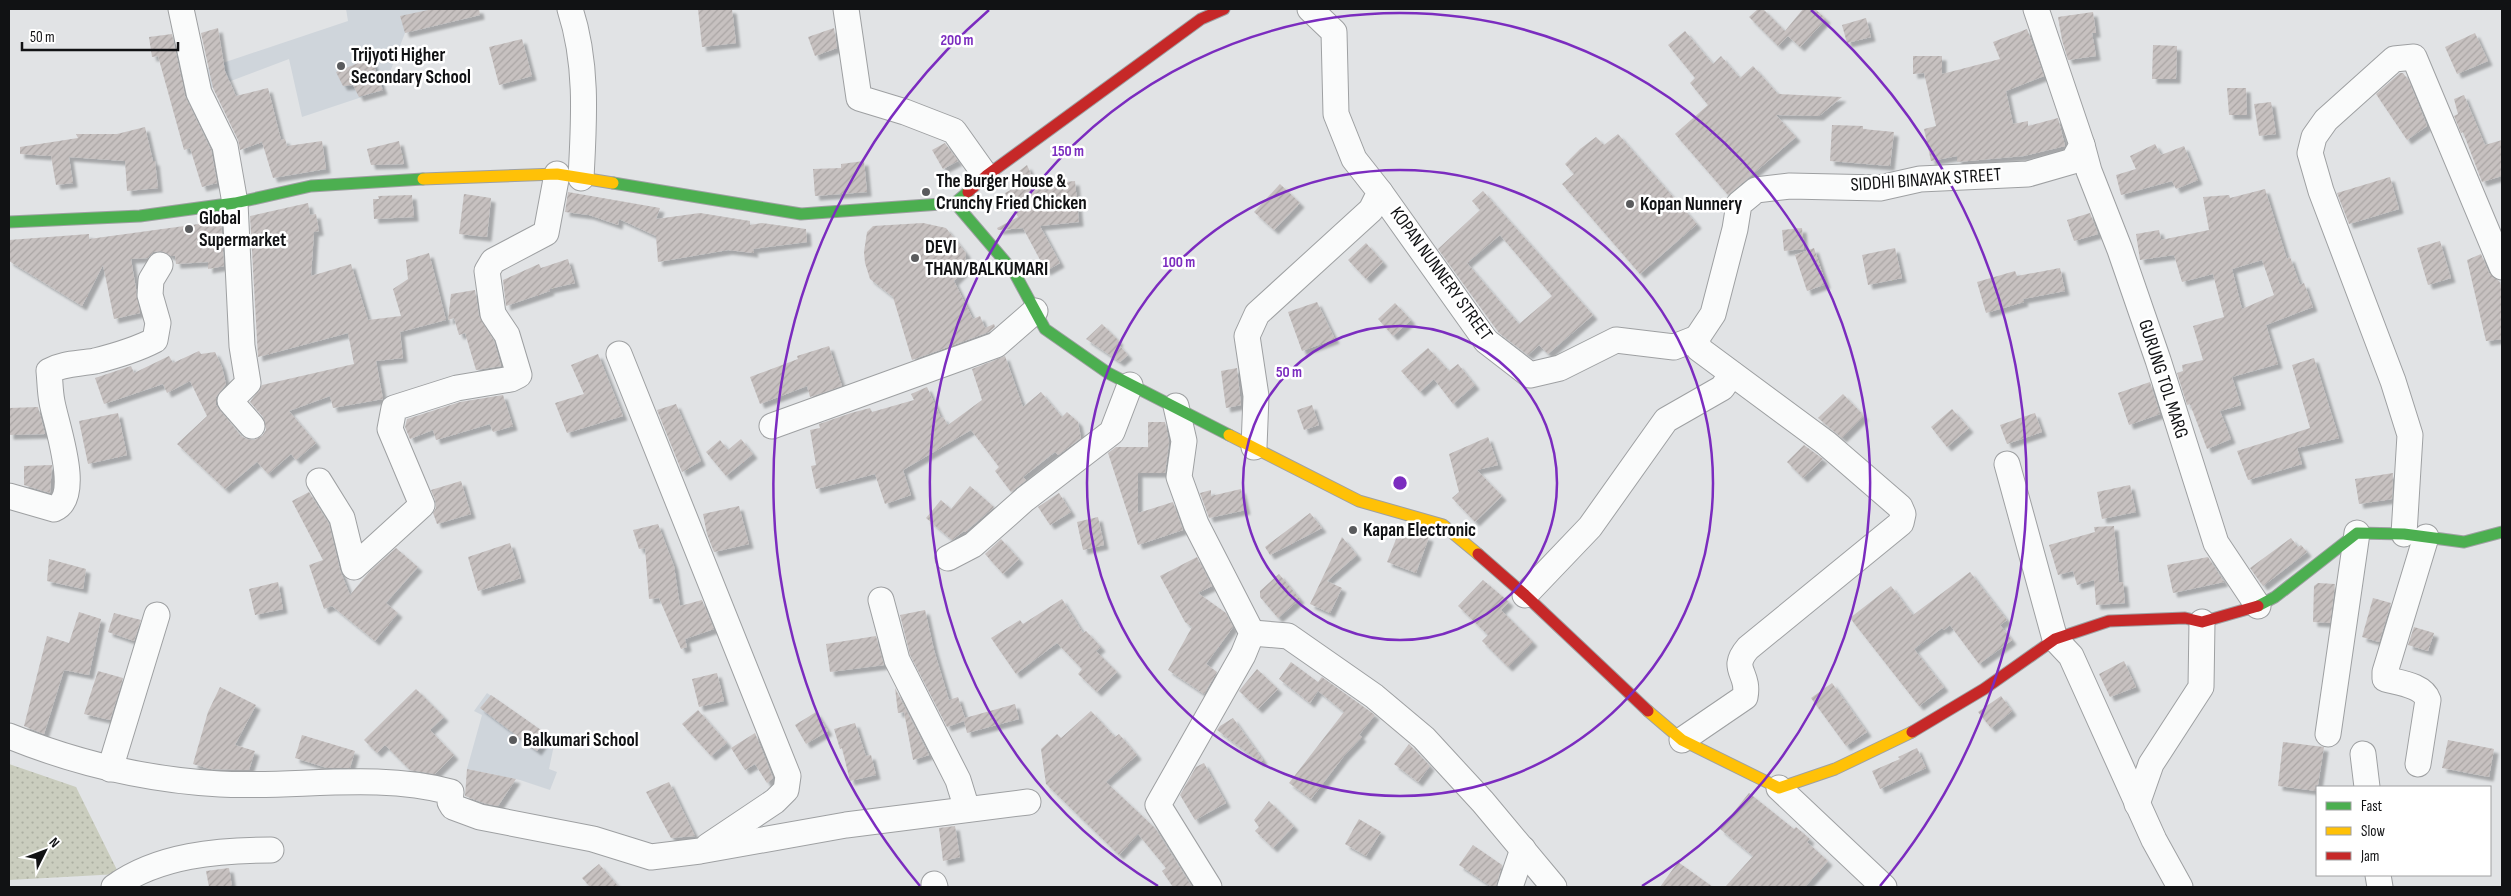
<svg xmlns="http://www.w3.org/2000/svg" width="2511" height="896" font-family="'Sofia Sans Condensed',sans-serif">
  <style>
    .built { fill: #cfd5db }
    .green { fill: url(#green-dots) }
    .building { fill: url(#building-hatch); fill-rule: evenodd; filter: url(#shadow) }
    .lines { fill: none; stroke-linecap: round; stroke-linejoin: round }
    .street-casing { stroke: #9ea0a2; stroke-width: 27 }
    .fast-casing { stroke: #9ea0a2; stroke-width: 13 }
    .slow-casing { stroke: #9ea0a2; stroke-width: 13 }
    .jam-casing { stroke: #9ea0a2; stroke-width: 13 }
    .street { stroke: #fafbfb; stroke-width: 25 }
    .fast { stroke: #4caf50; stroke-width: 11 }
    .slow { stroke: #ffc107; stroke-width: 11 }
    .jam { stroke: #c62828; stroke-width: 11 }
    .ring { fill: none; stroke: #7b2cbf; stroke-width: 2.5 }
    .poi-dot { fill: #5a5b5d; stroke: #fff; stroke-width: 2 }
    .labels { text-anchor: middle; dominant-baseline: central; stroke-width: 5; stroke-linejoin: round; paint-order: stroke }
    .poi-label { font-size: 19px; font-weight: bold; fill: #111214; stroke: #fff; text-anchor: start }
    .street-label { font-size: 19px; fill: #111214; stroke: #fff }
    .centre { fill: #7b2cbf; stroke: #fff; stroke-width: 2.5 }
    .ring-label { font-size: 15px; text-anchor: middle; font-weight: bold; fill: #7b2cbf; stroke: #fff; stroke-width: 5; stroke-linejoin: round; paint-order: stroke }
  </style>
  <defs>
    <pattern id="green-dots" width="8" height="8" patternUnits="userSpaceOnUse" patternTransform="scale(1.25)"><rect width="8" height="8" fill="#cacdbe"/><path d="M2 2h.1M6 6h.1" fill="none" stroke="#acafa2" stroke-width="1.8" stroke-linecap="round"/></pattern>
    <pattern id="building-hatch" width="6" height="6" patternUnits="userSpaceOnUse" patternTransform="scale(1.25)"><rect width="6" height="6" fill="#c7c1c0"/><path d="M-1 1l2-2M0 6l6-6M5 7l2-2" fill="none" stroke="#aaa5a4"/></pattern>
    <filter id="shadow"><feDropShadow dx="4.5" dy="4.5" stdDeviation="1" flood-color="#0004"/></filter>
  </defs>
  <rect width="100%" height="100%" fill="#e1e3e5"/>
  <!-- built -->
  <g class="built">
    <path d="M346,9H455L458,20L405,33L383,90L302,117L289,59L199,93L193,73L348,21Z"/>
    <path d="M487,693L548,735L554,745L549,769L557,772L550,790L520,780L467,769L482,715L474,711Z"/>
  </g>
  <!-- green -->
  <path class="green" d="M9,764L76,787L119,874L9,880Z"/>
  <!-- building -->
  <g class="building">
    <path d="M433,9H479L480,15L405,33L400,16Z"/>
    <path d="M698,9H732L736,43L702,47Z"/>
    <path d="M1758,9H1763L1785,31L1803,9H1815L1826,19L1800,47L1788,36L1778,46L1749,17Z"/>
    <path d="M2093,12L2096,33H2092L2096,56L2068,60L2062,40L2058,17Z"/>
    <path d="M1866,18L1871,37L1847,43L1842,25Z"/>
    <path d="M218,28L225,71L236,96L268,88L281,140L285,139L287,146L322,141L326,169L273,178L262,142L240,150L238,140L213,88L201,33Z"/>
    <path d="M834,28L837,48L815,56L808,37Z"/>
    <path d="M2027,29L2044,76L2006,91L2013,124L2028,121V126L2058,118L2065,146L2024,156L1957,162V156L1931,161L1924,129L1936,126L1924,73L1913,74V56H1942V74L2000,59L1993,42Z"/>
    <path d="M1685,31L1713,64L1721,56L1740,78L1753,66L1778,94L1842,97L1819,116L1776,115L1796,137L1728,195L1675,134L1708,105L1690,83L1695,78L1668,45Z"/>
    <path d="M2475,33L2488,61L2457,74L2445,47Z"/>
    <path d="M172,34L185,96L211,150L217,183L202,187L190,148L184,150L158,56L152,57L149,37Z"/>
    <path d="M522,39L532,76L499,85L489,47Z"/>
    <path d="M2153,45L2177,46L2176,79H2152Z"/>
    <path d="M371,58L383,90L359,97L353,85L343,86L336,72Z"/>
    <path d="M2400,73H2403L2409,81L2427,126L2407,140L2376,94Z"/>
    <path d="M2227,88H2246L2247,115H2229Z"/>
    <path d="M2464,95L2485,145L2502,140V176L2482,182L2463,132L2461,133L2454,116L2458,114L2454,99Z"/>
    <path d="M2271,102L2276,134L2259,136L2254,104Z"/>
    <path d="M1832,125L1863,126V129L1894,132L1890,166L1830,161Z"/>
    <path d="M145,127L153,161H155L158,188L127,191L125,161L69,157L73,183L56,185L51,156L20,154V147L78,138L76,134H117Z"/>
    <path d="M1618,134L1697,224L1640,274L1562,184L1574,174L1565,164L1580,149L1596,137L1604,145Z"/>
    <path d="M399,141L404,164L371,165L367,149Z"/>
    <path d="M945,143L958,161L943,169L932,150Z"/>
    <path d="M2155,144L2161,155L2184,146L2198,180L2176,189L2172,181L2121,195L2116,175L2136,169L2130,156Z"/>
    <path d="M864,161L867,192L815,196L813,169L841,168V164Z"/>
    <path d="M1027,165L1036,185L1075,181L1079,222L1040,226L1060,263L1046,271L1023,228L998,230L997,228L1018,217L1005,193L1018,186L1022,193L1014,175Z"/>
    <path d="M2390,177L2399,209L2349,224L2337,193Z"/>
    <path d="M1280,184L1300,203L1274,230L1254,212Z"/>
    <path d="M2265,189L2287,259L2290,257L2300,285L2304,283L2313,307L2266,325L2278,364L2232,377L2241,405L2220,411L2231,439L2207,449L2190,404L2187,405L2177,373L2183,371L2182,365L2203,360L2193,326L2224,317L2213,274L2182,282L2174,255L2140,260L2136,234L2159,230L2161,240L2209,230L2203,197L2229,195L2230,198ZM2262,260L2274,295L2242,309L2232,269Z"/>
    <path d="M1483,191L1593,315L1548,354L1539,345L1528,355L1499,333L1438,249L1480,210L1472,201ZM1500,235L1552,296L1519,324L1467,263Z"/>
    <path d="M568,192L660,208L656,219L700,213L750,221V225L762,223L806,229L807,242L753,249L754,253L728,250L658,262L656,236L619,219L618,225L589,215L565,212Z"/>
    <path d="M464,194L491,198L487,237L459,234Z"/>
    <path d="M412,195L414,217L374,219L373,199H379L378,196Z"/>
    <path d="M308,203L310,215L316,214L319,231L314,232L311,276L351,264L368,320L401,316L393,289L408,279L406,260L429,253L446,320L400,332L403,358L376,361L383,399L333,408L330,396L289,411L316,443L296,460L291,454L268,474L257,462L225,489L177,444L207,416L190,381L167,393L163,384L104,404L95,378L131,366L134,373L169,356L173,363L199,351L201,354L215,352L222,367L226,384L216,397V405L241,436L247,439L254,440L262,436L266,430L263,417L250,402L262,385L354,364L348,333L258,357L250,216Z"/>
    <path d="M2090,213L2098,234L2074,241L2067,220Z"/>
    <path d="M221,221L224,266L208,269V262L176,264L175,256H171L161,251L153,252L148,258L131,259L140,313L114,319L103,265L82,306L9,261V240L89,234V239Z"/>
    <path d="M923,223L946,228L966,253L964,271L954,281L973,319L980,316L985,328L994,324L995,327L989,332L912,360L893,297L870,279L865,263L864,252L867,232L873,226Z"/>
    <path d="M1802,228L1804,249L1784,251L1782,230Z"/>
    <path d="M2440,241L2451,278L2428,285L2417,248Z"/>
    <path d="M1366,243L1383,262L1366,279L1348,260Z"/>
    <path d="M1814,248L1826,284L1807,291L1795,255Z"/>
    <path d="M1895,248L1902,278L1868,285L1862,255Z"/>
    <path d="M2481,254L2489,273L2499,281L2502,288V339L2486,341L2467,260Z"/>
    <path d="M568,259L575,283L549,289L550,291L506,306L503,280L539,264L541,268Z"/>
    <path d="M2060,268L2065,291L2023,299L2024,302L1986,313L1977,282L2015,271L2017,276Z"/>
    <path d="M475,290L479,316L494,341L501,366L476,370L465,333L459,335L454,318L448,320L451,294Z"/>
    <path d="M1317,302L1335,339L1302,351L1288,312Z"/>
    <path d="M1395,303L1411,320L1393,336L1378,319Z"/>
    <path d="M1102,324L1119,341L1117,343L1128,355L1120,362L1086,339Z"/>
    <path d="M829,346L842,386L810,397L807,386L760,404L750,377L798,359L797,356Z"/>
    <path d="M1428,348L1449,371L1458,364L1475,385L1453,404L1434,379L1420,392L1401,371Z"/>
    <path d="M598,354L623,416L567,433L555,403L584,394L571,365Z"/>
    <path d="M1005,356L1023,407L1041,392L1062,417L1067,412L1078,422L1081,438L1058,455L1055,452L1023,477L1026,480L1011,492L995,471L999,467L971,430L903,470L911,495L885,504L875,474L816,489L811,466L816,465L810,430L820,428L819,424L851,413L870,408L872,412L914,400L911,394L927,387L941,418L943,417L948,425L982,400L972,369Z"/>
    <path d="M2314,358L2339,438L2297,448L2302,464L2248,480L2237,451L2310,428L2292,365Z"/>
    <path d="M1237,368L1241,405L1226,408L1221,371Z"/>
    <path d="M2150,382L2160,414L2129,425L2118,393Z"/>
    <path d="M1843,394L1864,416L1842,438L1818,418Z"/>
    <path d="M503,395L513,426L493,432L490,424L436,440L433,430L410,439L405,427L407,419L460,402Z"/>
    <path d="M676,404L701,461L682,472L657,410Z"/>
    <path d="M1312,405L1319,425L1304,430L1297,410Z"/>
    <path d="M38,407L45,434L9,435V408Z"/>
    <path d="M1952,409L1969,428L1947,447L1931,427Z"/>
    <path d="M118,413L127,455L88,464L79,421Z"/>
    <path d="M2035,413L2042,432L2007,444L2000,425Z"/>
    <path d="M1148,422H1165L1169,442L1165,473H1138V513L1173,502L1183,530L1138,545L1108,453L1116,447H1148Z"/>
    <path d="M1488,437L1498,465L1477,470L1502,496L1475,522L1452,498L1459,492L1449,454Z"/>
    <path d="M741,439L753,454L726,476L706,452L720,440L728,450Z"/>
    <path d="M1804,445L1823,459L1803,478L1787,462Z"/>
    <path d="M52,465L50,493L24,485V466Z"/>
    <path d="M2393,473L2392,499L2359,504L2355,479Z"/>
    <path d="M461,481L471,514L437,524L433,513L436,508L435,500L431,490Z"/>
    <path d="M2130,485L2136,512L2102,519L2097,492Z"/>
    <path d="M970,486L994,507L965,532L964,531L952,540L926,518L941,500L951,509Z"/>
    <path d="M1241,489L1246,510L1209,518L1200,493L1211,490V496Z"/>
    <path d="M309,492L329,524L340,570L350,595L369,572L396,548L418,567L386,603L398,613L375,641L332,606L324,609L309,565L323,560L292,501Z"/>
    <path d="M1059,493L1071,512L1050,525L1038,507Z"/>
    <path d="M739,506L749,544L714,552L707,534L703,514Z"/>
    <path d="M1310,513L1322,528L1270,555L1265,547Z"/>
    <path d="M1098,517L1104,545L1083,550L1077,522Z"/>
    <path d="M658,524L674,566L680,606L702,600L714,629L685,639L687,647L681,649L659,598L649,599L645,548L639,549L633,530Z"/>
    <path d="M2114,526L2119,582H2123L2125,603L2096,605L2094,580L2077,585L2073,571L2058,575L2049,545L2095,532L2094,527Z"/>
    <path d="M1400,529L1429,537L1416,573L1387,562Z"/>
    <path d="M1342,537L1357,555L1327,581L1342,588L1330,613L1310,604Z"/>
    <path d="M2291,538L2298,547L2301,545L2307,552L2263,586L2250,568Z"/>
    <path d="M1001,539L1019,559L1003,574L985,554Z"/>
    <path d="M510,543L521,578L478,591L468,557Z"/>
    <path d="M1197,557L1212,586L1198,593L1226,613L1233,627L1206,664L1217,672L1204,694L1168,670L1192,627L1185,622L1160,576Z"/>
    <path d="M2208,557L2224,582L2173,593L2167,565Z"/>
    <path d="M49,559L86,569L83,589L47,581Z"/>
    <path d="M1970,572L2007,620L2000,625L2012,640L1979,664L1950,625L1944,630L1942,628L1914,649L1944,687L1919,706L1850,618L1891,586L1913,615Z"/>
    <path d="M1279,574L1300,599L1278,618L1260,597V591Z"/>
    <path d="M1483,580L1509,602L1501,610L1533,642L1508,667L1482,641L1488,635L1458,606Z"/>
    <path d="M278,582L283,609L255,615L249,589Z"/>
    <path d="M2318,583L2335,584L2330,623L2313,622L2314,586Z"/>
    <path d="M2373,598L2391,603L2379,642L2362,637Z"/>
    <path d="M1062,599L1083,633L1086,631L1101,647L1096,651L1117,672L1097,692L1078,674L1082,669L1057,643L1016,674L991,638L1020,620L1023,624Z"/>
    <path d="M925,610L934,650L949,700L958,697L965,718L1015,704L1019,719L967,733L964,721L947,727L910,655L900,615Z"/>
    <path d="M79,612L101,619L89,675L64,670L44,734L24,726L47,636L69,643Z"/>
    <path d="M114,613L141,620L134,641L108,632Z"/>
    <path d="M2414,627L2434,633L2428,651L2408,645Z"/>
    <path d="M876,636L884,665L830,672L826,644Z"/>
    <path d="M2124,661L2136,687L2110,697L2099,674Z"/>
    <path d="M1291,662L1318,682L1322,677L1375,715L1359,735L1362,737L1344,756L1311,799L1289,783L1344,712L1318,691L1310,703L1279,679Z"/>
    <path d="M1257,669L1278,689L1258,709L1239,691Z"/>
    <path d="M98,671L123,678L110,720L84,714Z"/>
    <path d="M717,673L724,701L699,707L692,679Z"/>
    <path d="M1832,683L1867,732L1846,746L1811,698Z"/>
    <path d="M220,687L256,705L235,745L255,751L249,770L210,769L193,764L208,712Z"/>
    <path d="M895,688L929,755L913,760L904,712L898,713Z"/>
    <path d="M416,689L444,717L430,730L454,755L435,774L410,770L385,745L377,753L364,740Z"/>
    <path d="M491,695L548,735L537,751L480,708Z"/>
    <path d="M2001,696L2012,711L1991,728L1978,712Z"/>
    <path d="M698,710L727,743L711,756L682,724Z"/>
    <path d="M1091,711L1115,737L1119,734L1137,755L1106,782L1155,828L1192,887H1173L1162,871L1166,868L1138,834L1119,855L1046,784L1041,749L1057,734L1061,738Z"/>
    <path d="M816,712L828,731L806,744L795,725Z"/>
    <path d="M1233,718L1263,760L1260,762L1217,730L1220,726Z"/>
    <path d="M855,723L866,756L871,755L876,775L850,781L842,748L840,749L834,729Z"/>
    <path d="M755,733L773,778L767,783L755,764L745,770L731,748Z"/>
    <path d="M302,735L355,751L350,768H327L295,758Z"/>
    <path d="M2448,740L2494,749L2489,777L2442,768Z"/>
    <path d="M2283,742L2324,747L2317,791L2278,786Z"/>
    <path d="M1409,744L1430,766L1418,782L1394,764Z"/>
    <path d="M1917,748L1926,768L1880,789L1872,771L1900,759L1898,757Z"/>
    <path d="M1204,763L1226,803L1195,820L1180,795L1196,767Z"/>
    <path d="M467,769L516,779L498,806L484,803L465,796Z"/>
    <path d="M669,782L695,836L671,838L646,792Z"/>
    <path d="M1749,793L1794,829L1796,827L1810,839L1807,842L1828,861L1805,887H1725L1753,856L1720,829Z"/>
    <path d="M1269,801L1294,826L1273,848L1255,831L1259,827L1254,820Z"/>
    <path d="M1359,819L1381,832L1366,856L1345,844Z"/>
    <path d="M955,826L960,857L943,861L939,828Z"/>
    <path d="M1473,845L1502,865L1496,887H1492L1459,865Z"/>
    <path d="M1678,862L1713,887H1660Z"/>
    <path d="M599,864L619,887H590L582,878Z"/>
    <path d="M229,868L232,887H209L206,871Z"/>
  </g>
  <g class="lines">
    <!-- street casing -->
    <g class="street-casing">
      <g id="street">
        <path d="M181,9L199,93L225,146L235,203L242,346L248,383L230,401L252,426"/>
        <path d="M570,9C588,64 584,121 581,178"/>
        <path d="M846,9L859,98L905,112L954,131L986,176"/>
        <path d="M2082,145L2089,171L2120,250L2158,360L2216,543L2258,606"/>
        <path d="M1380,192L1486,341L1530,375L1560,368L1616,340L1674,347L1697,338"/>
        <path d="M619,354L788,776L786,790L775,801L708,846"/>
        <path d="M1176,406L1184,441L1179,477L1196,524L1252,633L1243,655L1158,805L1209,887"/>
        <path d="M772,426L996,345L1035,311"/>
        <path d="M1254,447L1256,396L1247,336L1257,314L1371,210L1380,192L1354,159L1336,114L1334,32L1310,9"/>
        <path d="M2007,464L2055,639L2071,656L2154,840L2180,887"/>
        <path d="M319,481L342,518L354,567L422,505L390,429L394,408L457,388L511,379L519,375L507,335L493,314L487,271L493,261L546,233L557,174"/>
        <path d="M9,496L54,509C83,497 56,425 52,402C50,392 50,381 49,371C63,363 79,364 95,361C115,356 136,350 155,340L158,323L150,295L151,280L160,265"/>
        <path d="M2404,534L2410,435L2393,381L2321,191L2310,153L2314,137L2326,120L2394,59L2414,57L2502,267"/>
        <path d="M948,558L973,545L1025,499L1112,432L1130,385"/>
        <path d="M1525,595L1590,527L1666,420L1722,388L1732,374"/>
        <path d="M881,600L897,660L958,780L967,809"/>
        <path d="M1252,633L1288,636L1374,696L1424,738L1483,802L1554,887"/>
        <path d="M2328,734L2357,533"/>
        <path d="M9,736C76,763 147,780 220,784C297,788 375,772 451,792L450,802L453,807L480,817L593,839L651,857L700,851L846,825L1028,802"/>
        <path d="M1682,740L1745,697C1750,672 1729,670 1748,648L1901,523L1903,514L1900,507L1826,443L1699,349L1697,338L1713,314L1735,229L1739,204L1756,190L1790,186L1880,188L1920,179L2028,174L2073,161L2082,145L2036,9"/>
        <path d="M2363,754L2367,787"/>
        <path d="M2418,764L2428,700C2423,685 2400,683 2385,679V672L2426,537"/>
        <path d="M110,769L157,615"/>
        <path d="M1779,788L1884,887"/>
        <path d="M2137,804L2151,764L2201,687L2202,622"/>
        <path d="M2378,875L2380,887"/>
        <path d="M934,884L935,887"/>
        <path d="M114,887C158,855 219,850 271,850"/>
        <path d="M1510,887L1523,849"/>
      </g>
    </g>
    <!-- fast casing -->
    <g class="fast-casing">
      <g id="fast">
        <path d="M613,183L801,214L955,203L968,192"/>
        <path d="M955,203L1014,272L1045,329L1108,373L1229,435"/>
        <path d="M9,222L140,216L235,203L311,186L423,179"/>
        <path d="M2258,606L2275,597L2357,533L2404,534L2464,542L2502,532"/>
      </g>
    </g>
    <!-- slow casing -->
    <g class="slow-casing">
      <g id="slow">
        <path d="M423,179L557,174L613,183"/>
        <path d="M1229,435L1359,501L1443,525L1478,554"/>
        <path d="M1648,711L1682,740L1779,788L1835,769L1912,732"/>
      </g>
    </g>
    <!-- jam casing -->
    <g class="jam-casing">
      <g id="jam">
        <path d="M968,192L986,176L1201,19L1224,9"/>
        <path d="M1478,554L1525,595L1648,711"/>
        <path d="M1912,732L1984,689L2055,639L2109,621L2185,618L2202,622L2258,606"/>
      </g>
    </g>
    <!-- street -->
    <use href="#street" class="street"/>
    <!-- fast -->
    <use href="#fast" class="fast"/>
    <!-- slow -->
    <use href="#slow" class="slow"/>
    <!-- jam -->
    <use href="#jam" class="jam"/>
  </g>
  <!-- distance rings -->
  <g class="ring">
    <circle cx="1400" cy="483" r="157"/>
    <circle cx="1400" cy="483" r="313"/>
    <path d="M1158 886A470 470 0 1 1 1642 886"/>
    <path d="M920 886A627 627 0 0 1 989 10M1811 10A627 627 0 0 1 1880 886"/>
  </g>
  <!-- markers -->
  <g class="poi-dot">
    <circle cx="341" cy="66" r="5"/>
    <circle cx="926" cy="192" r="5"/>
    <circle cx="1630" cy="204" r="5"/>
    <circle cx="189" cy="229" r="5"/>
    <circle cx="915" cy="258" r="5"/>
    <circle cx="1353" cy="530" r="5"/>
    <circle cx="513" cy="740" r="5"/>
  </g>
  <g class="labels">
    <!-- poi labels -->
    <g class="poi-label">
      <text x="351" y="55">Trijyoti Higher<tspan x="351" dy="22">Secondary School</tspan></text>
      <text x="936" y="181">The Burger House &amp;<tspan x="936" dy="22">Crunchy Fried Chicken</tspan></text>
      <text x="1640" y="204">Kopan Nunnery</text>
      <text x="199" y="218">Global<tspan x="199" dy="22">Supermarket</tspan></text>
      <text x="925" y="247">DEVI<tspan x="925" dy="22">THAN/BALKUMARI</tspan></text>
      <text x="1363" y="530">Kapan Electronic</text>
      <text x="523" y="740">Balkumari School</text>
    </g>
    <!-- street labels -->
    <g class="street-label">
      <text transform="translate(1926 180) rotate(-4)">SIDDHI BINAYAK STREET</text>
      <text transform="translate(1441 274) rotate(54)">KOPAN NUNNERY STREET</text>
      <text transform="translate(2163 379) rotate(72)">GURUNG TOL MARG</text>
    </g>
  </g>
  <circle cx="1400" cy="483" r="8" class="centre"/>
  <g class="ring-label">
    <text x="957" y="45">200 m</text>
    <text x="1068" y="156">150 m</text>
    <text x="1179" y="267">100 m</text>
    <text x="1289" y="377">50 m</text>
  </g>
  <!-- border -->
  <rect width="2511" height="896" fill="none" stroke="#111214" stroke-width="20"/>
  <!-- legend -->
  <rect x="2316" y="786" width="175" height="90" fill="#ffffff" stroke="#a0a0a1"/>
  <rect x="2326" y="802" width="25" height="8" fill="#4caf50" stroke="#a0a0a1"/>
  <text x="2361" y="811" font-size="15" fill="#111214">Fast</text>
  <rect x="2326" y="827" width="25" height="8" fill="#ffc107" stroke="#a0a0a1"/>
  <text x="2361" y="836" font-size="15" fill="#111214">Slow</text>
  <rect x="2326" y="852" width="25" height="8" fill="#c62828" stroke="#a0a0a1"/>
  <text x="2361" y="861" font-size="15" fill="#111214">Jam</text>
  <!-- north arrow -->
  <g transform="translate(45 851) rotate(48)" stroke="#ffffff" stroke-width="4" paint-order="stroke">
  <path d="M0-4L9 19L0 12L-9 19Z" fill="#111214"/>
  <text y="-8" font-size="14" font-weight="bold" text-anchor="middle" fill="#111214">N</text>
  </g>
  <!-- scale -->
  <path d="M22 42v8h156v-8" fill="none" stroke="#111214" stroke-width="2.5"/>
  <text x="30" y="42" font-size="15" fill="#111214" stroke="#ffffff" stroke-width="4" paint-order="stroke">50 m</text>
</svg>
